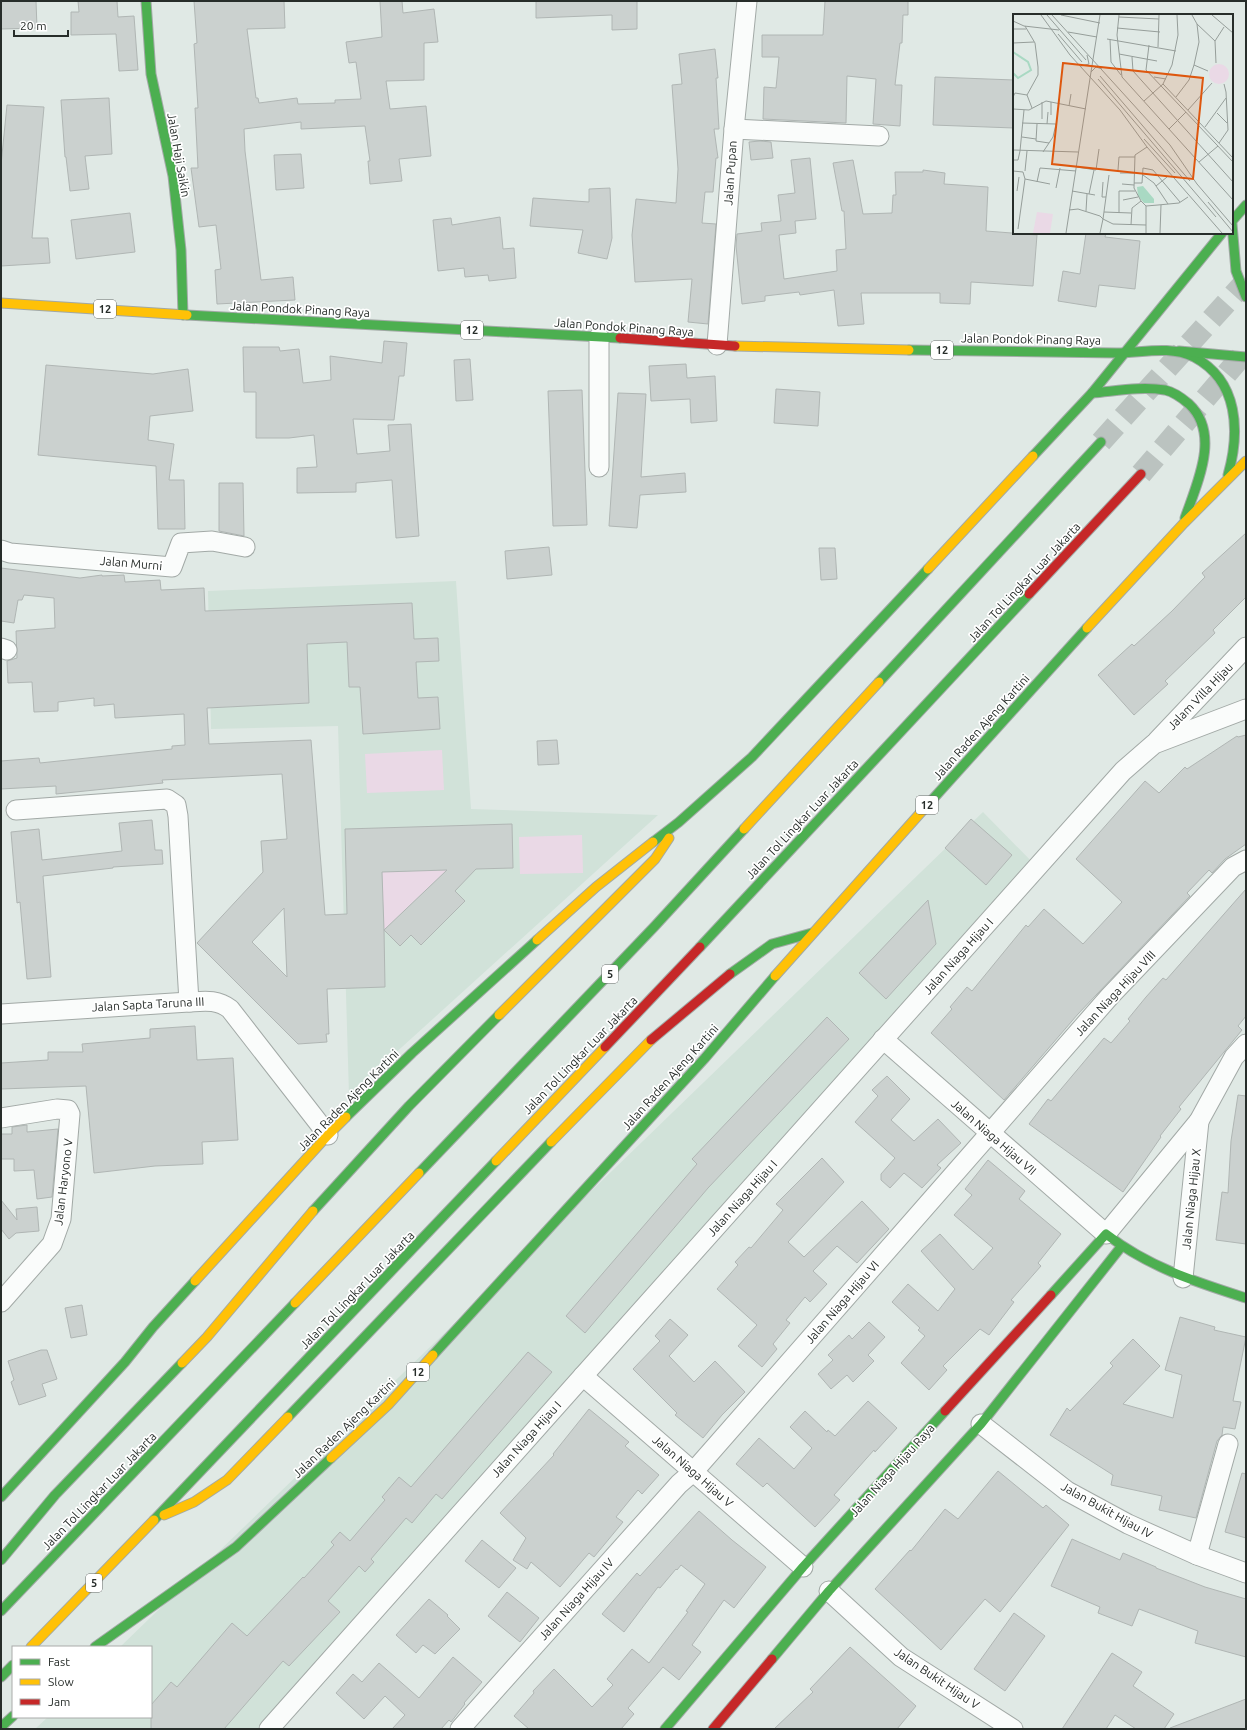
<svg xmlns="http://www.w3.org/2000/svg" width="1247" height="1730" font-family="Ubuntu,sans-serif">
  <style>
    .built { fill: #d1e2d9 }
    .green { fill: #ead9e6 }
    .building { fill: #cbd1cf; stroke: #b0b6b4; fill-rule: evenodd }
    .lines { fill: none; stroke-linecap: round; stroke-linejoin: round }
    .highway-tunnel { stroke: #bbc3c0; stroke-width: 22; stroke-dasharray: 22 11; stroke-linecap: butt }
    .street-casing { stroke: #a2a9a6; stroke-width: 21 }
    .fast-casing { stroke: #a2a9a6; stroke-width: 11 }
    .slow-casing { stroke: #a2a9a6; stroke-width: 11 }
    .jam-casing { stroke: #a2a9a6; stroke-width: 11 }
    .street { stroke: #fafcfb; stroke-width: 19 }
    .fast { stroke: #4caf50; stroke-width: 9 }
    .slow { stroke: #ffc107; stroke-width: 9 }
    .jam { stroke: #c62828; stroke-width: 9 }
    .labels { text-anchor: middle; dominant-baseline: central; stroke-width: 3.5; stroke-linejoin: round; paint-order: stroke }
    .shield { fill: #fff; stroke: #686c6a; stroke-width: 1 }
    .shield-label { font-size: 11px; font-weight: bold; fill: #272d2a }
    .street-label { font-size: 12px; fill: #272d2a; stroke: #fff }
    .inset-river { fill: none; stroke: #a9d9c3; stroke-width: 2 }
    .inset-road { fill: none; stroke: #969e9a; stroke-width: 1 }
    .view { fill: #de570e; fill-opacity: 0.15; stroke: #de570e; stroke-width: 2 }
    .inset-edge { fill: none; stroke: #272d2a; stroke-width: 2 }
  </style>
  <rect width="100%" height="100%" fill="#e0e9e5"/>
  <!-- built -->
  <g class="built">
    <path d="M456,581L471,809L658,815L349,1095L338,726L211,729L208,591Z"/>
    <path d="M983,812L1037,867L260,1729H35L48,1717H151V1647H120Z"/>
  </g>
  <!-- green -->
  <g class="green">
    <path d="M442,750L444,790L367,793L365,754Z"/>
    <path d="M582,835L583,873L520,874L519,837Z"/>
    <path d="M447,870L384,930L382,872Z"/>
  </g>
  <!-- building -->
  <g class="building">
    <path d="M1,1H36L37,28L1,29Z"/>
    <path d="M78,1H117L118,17L134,16L138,70L119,71L116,34L71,35V12H79Z"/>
    <path d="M194,1H284L285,28L247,29L256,98H258L259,103L297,98L298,104L335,103V100L361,99L356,62L349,63L346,42L382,37L380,1H402L403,13L434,9L438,42L424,43V80L386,81L390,109L426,106L431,156L399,159L402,181L370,184L368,161H370L365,126L301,129V122L244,129L245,151L261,280L293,277L295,300L217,304L215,270L221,269L216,225L199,227L191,168H198L195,108H198L194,44L197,43Z"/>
    <path d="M536,1H637V29L612,30V15L536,18Z"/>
    <path d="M825,1H908V15H903L902,43H900L895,85H902L900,126L873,124L876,79L847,76L846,123L763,119L764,87L776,88L779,57H762V35H823Z"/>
    <path d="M715,49L718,78H716L719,129H714L718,158H716L713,192H705L702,223L716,224L708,324L688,322L692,279L635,282L632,235L636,199L676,203L678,169L672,85L682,84L679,54Z"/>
    <path d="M935,77L1014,80V128L933,125Z"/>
    <path d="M109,98L112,154L85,156L89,189L70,191L66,157H65L61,100Z"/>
    <path d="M7,105L44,107L32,238H48L50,263L1,266V165Z"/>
    <path d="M760,141L771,142L773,158L751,160L749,142Z"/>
    <path d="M301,154L304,188L276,190L274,155Z"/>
    <path d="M810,158L816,219L795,221L796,233L779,235L784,279L837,271L836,250L846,249L844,211H842L833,163L853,160L863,214L892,213L893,195H896L895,172H923V170L945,173L944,184L988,187L986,231L1037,235L1033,286L971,282L970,304L940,303V293H861L864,324L838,326L834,290L800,295L799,292L765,296V301L742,304L736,246L737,234L762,231L761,223L781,221L778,195L795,193L791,160Z"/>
    <path d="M610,188L612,238L607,259L578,253L583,230L530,226L533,198L589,202V189Z"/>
    <path d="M130,213L135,252L76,259L71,220Z"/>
    <path d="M500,217L503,249L514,248L516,278L489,281L488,275L465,277L464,268L438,271L433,220L451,218L452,225Z"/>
    <path d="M1086,233H1106L1105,237L1140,241L1135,289L1099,285L1096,307L1058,301L1063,271L1080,274Z"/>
    <path d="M384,341L407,343L404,376H399L394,420L353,419L357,454L390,451L388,425L411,424L419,536L396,538L392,480L356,483V492L297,493V468L317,467L314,435L289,438H256V392H244L243,347H279L280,351L299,349L303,383L331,380L330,356L382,363Z"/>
    <path d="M470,359L473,400L456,401L454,360Z"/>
    <path d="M686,364L687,378L715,376L717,421L691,423L690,399L651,401L649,366Z"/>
    <path d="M46,365L153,374L188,369L193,411L150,416L148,440L174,444L169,480H184L185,529H158L156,466L38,455Z"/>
    <path d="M776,389L820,392L818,426L774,423Z"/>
    <path d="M582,390L587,525L553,526L548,391Z"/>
    <path d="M618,393L646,394L641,477L685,473L686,492L640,495L637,528L609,526Z"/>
    <path d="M219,483H243L244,536L219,531Z"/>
    <path d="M1246,533V597L1213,630L1215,633L1165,681L1168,684L1134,715L1098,675L1132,644L1134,646L1172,611L1205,577L1202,573Z"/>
    <path d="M549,547L552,575L507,579L505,551Z"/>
    <path d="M819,548H835L837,579L821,580Z"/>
    <path d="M1,568L80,578L102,575V576L124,575L125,582L160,580L161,590L204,588L205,611L412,603L414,639L438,638L439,661L416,662L418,698L438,697L440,729L363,734L360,687H349L347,642L307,644L309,703L207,708L209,744L311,740L325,915L347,914L345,829L512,824L513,868L476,869L455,891L465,901L421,945L411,935L400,946L384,930L447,870L382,872L384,930L385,987L327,989L329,1034H326L327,1042L298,1044L197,943L263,872L261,841L287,839L282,774L162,780L163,783L56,794V786L1,789V761L39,758L40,763L172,749V746L185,745L184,714L115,718L114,704L94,706V698L58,702V711L34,712L32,682L8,683L7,661L17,658L16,631L55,628L54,598L24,595L22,600H18L14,623L1,621ZM284,908L287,977L252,942Z"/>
    <path d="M1246,735V844L1225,859L1212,873L1209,870L1187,893L1190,896L1078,1014L1004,1100L931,1033L952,1009L950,1007L967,987L972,991L1026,925L1028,927L1044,909L1083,944L1122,902L1076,859L1145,781L1159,793L1185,767L1187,769L1237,736L1238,737Z"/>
    <path d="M557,740L559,764L538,765L537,741Z"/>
    <path d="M971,819L1012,855L986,885L945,848Z"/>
    <path d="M152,820L155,850H162L163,864L113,867V868L43,876L51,977L27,979L20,902L17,903L11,832L39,829L42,860L122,851L119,823Z"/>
    <path d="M1246,889V1016L1238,1026L1242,1030L1179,1107L1181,1109L1160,1136L1161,1137L1123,1192L1029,1124L1048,1099L1051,1101L1104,1038L1111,1043L1130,1021L1128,1019L1146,997L1163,978L1166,980Z"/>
    <path d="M928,900L936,944L886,999L859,973Z"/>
    <path d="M827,1017L849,1039L708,1188L585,1333L566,1316L697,1164L692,1159Z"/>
    <path d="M195,1026L197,1060L233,1058L238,1140L202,1142L203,1164L155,1166L94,1173L86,1086L1,1089V1063L48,1060V1052H83L82,1044L150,1038V1029Z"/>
    <path d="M887,1076L910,1099L891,1120L914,1141L938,1119L961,1143L937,1165L941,1168L922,1188L904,1173L890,1188L881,1180V1174L895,1158L855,1122L878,1096L872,1090Z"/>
    <path d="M1238,1095L1246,1096V1244L1216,1240L1222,1192L1228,1193L1231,1141Z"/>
    <path d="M27,1125V1132L58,1129L52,1197L37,1199L34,1170L14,1171V1159H1V1134H12V1127Z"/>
    <path d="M822,1158L844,1182L788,1242L804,1257L862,1201L889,1229L857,1263L837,1246L813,1271L827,1284L810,1302L805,1297L786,1320L790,1323L773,1344L777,1349L762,1367L738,1346L757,1325L717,1289L738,1265L735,1262L749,1247L751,1248L783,1210L776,1204Z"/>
    <path d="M988,1160L1025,1191L1019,1199L1061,1234L1038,1263L1041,1266L1011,1300L1014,1302L989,1335L980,1329L943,1366L947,1370L929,1390L901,1363L925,1336L918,1330L920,1328L892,1302L908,1284L938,1311L955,1289L921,1251L940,1234L973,1270L993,1248L954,1215L972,1195L965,1189Z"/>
    <path d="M1,1200L17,1220L16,1209L37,1207L39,1231L16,1233L9,1239L1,1229Z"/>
    <path d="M82,1305L87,1335L71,1338L65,1308Z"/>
    <path d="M1180,1317L1215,1327L1214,1330L1246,1337L1233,1401L1241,1402L1235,1429L1223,1427L1222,1435L1217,1441L1196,1518L1159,1510L1162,1496L1111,1485L1113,1475L1050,1435L1067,1408L1070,1411L1113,1366L1110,1363L1133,1339L1160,1366L1123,1404L1173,1418L1182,1375L1165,1370Z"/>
    <path d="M670,1319L688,1335L669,1356L694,1382L715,1361L745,1392L722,1415L703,1438L675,1415L677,1413L633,1369L660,1341L655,1336Z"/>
    <path d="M869,1322L885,1337L868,1355L874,1361L853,1382L847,1375L831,1389L818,1374L833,1360L828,1355L849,1335L852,1339Z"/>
    <path d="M41,1350H47L57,1379L42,1384L46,1396L19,1405L11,1382L14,1380L8,1361Z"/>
    <path d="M528,1352L552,1372L442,1499L436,1494L412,1523L406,1518L371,1559L374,1562L365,1572L359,1566L328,1601L340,1612L289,1666L283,1661L224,1729H151V1705L171,1682L177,1687L232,1623L247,1636L303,1577L304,1578L334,1545L331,1542L340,1532L350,1541L385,1500L382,1497L399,1477L411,1487Z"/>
    <path d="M868,1401L897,1428L875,1452L874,1450L834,1495L840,1500L815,1527L767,1483L763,1487L736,1464L759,1438L794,1469L812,1448L790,1427L805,1411L827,1432L828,1430L835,1436Z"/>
    <path d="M589,1409L629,1442L625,1446L659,1475L642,1494L638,1490L616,1517L623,1522L594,1557L589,1553L560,1587L531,1562L527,1569L513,1560L526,1538L500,1513L554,1455L553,1454Z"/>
    <path d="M998,1471L1043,1508L1046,1505L1069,1525L1000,1612L985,1599L941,1650L875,1589L910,1550L911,1551L945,1509L958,1519Z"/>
    <path d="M1242,1473L1246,1474V1538L1225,1532Z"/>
    <path d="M699,1511L732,1540L766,1567L734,1608L724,1600L692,1645L701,1652L679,1680L663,1667L628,1708L634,1714L621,1729H529L514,1716L534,1693L533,1691L554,1669L592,1707L613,1685L607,1679L632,1649L649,1663L688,1612L686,1611L705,1584L681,1565L677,1570L676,1569L660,1588L658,1587L624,1632L602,1614L637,1573L640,1576Z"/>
    <path d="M1072,1539L1120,1560L1123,1553L1156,1567V1568L1205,1587L1246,1599V1657L1195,1643L1198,1631L1139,1609L1132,1626L1098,1613L1100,1607L1051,1586Z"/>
    <path d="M482,1540L516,1568L499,1588L465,1561Z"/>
    <path d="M507,1592L539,1618L520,1642L488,1616Z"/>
    <path d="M429,1599L448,1615L447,1616L460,1629L435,1654L423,1645L416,1653L396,1635Z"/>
    <path d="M1014,1613L1045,1636L1005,1691L974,1669Z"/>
    <path d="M850,1647L916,1706L897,1729H774L813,1692L810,1689Z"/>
    <path d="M1112,1653L1142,1672L1133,1686L1174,1714L1164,1729H1136L1115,1715L1106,1729H1062Z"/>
    <path d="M453,1657L482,1682L464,1703L465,1704L451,1722L449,1720L441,1729H392L405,1715L385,1696L364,1719L336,1693L353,1674L362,1682L379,1663L419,1698Z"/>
    <path d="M1246,1699V1729H1170V1728Z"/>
  </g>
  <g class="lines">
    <!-- highway-tunnel -->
    <g class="highway-tunnel">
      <path d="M1101,442L1246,281"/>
      <path d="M1141,474L1246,351"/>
    </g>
    <!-- street casing -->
    <g class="street-casing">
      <g id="street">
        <path d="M734,129L879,136"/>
        <path d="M599,337V467"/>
        <path d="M717,345L734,129L747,1"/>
        <path d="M1,550L10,553L172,567L181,543L212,541L245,547"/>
        <path d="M1,648L7,650"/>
        <path d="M1157,741L1246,647"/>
        <path d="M16,810L167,799L176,805L178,816L189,1002"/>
        <path d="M1,1014L189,1002C205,1001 217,999 230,1009L328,1135"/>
        <path d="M883,1039L1106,1234L1199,1121L1234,1057L1246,1044"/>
        <path d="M1,1118L57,1109L68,1110L70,1114L61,1219L52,1244L1,1302"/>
        <path d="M1183,1278L1199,1121"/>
        <path d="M583,1376L803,1567"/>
        <path d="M981,1424L1067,1491L1128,1524L1197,1555L1246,1573"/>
        <path d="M1197,1555L1228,1444"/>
        <path d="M829,1591L901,1657L1013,1729"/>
        <path d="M269,1729L583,1376L1123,771L1154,744L1246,709"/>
        <path d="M460,1729L679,1484L694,1471L1110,996L1233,867L1246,860"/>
      </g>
    </g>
    <!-- fast casing -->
    <g class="fast-casing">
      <g id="fast">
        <path d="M146,1L151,74L173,176L181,250L183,315"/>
        <path d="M1232,221L1246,205"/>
        <path d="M1232,224L1236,271L1246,297"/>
        <path d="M187,315L620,338"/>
        <path d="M909,350C978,351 1047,352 1116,353C1142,353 1169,345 1194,357C1239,381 1240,432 1228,475"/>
        <path d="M1179,351L1246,357"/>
        <path d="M1092,393C1116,391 1141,386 1165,390C1174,392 1182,398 1189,404C1221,434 1197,483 1185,518"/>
        <path d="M1033,456L1092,393L1222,233"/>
        <path d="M879,682L1101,442"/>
        <path d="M923,810L1087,628"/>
        <path d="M653,842L679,822L752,757L928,569"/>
        <path d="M700,947L1029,594"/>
        <path d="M730,974L772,944L812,933"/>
        <path d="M346,1117L412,1053L537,940"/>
        <path d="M419,1173L654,927L744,829"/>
        <path d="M313,1211L409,1106L499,1015"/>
        <path d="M1051,1295L1106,1234C1148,1267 1196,1282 1246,1298"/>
        <path d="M433,1355L705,1058L775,976"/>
        <path d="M288,1417L551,1142"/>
        <path d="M1,1497L125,1362L153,1327L195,1281"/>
        <path d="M154,1520L496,1161"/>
        <path d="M1,1560L55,1495L182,1363"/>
        <path d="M1,1611L295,1303"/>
        <path d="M95,1647L236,1547L331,1458"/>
        <path d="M772,1659L829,1591L981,1424L1121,1247"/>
        <path d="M1,1677L13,1665"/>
        <path d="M1,1727L13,1716"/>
        <path d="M665,1729L803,1567L945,1411"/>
      </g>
    </g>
    <!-- slow casing -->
    <g class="slow-casing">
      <g id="slow">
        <path d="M1,303L187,315"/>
        <path d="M735,346L909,350"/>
        <path d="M928,569L1033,456"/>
        <path d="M1087,628L1184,523L1246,461"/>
        <path d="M744,829L879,682"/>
        <path d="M537,940L596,887L653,842"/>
        <path d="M775,976L923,810"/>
        <path d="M499,1015L655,859L669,838"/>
        <path d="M551,1142L651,1040"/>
        <path d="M496,1161L605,1047"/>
        <path d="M195,1281L328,1135L346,1117"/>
        <path d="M295,1303L419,1173"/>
        <path d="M182,1363L207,1337L313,1211"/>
        <path d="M331,1458L388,1405L433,1355"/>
        <path d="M164,1515L194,1502L227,1480L288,1417"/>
        <path d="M31,1647L154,1520"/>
      </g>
    </g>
    <!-- jam casing -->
    <g class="jam-casing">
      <g id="jam">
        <path d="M620,338L735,346"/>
        <path d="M1029,594L1141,474"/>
        <path d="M651,1040L730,974"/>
        <path d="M605,1047L700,947"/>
        <path d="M945,1411L1051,1295"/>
        <path d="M713,1729L772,1659"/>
      </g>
    </g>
    <!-- street -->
    <use href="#street" class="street"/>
    <!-- fast -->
    <use href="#fast" class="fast"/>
    <!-- slow -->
    <use href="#slow" class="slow"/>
    <!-- jam -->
    <use href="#jam" class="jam"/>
  </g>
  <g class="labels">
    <!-- shield labels -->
    <g class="shield">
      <rect x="94" y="300" width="22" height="18" rx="3"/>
      <rect x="461" y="321" width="22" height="18" rx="3"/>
      <rect x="931" y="341" width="22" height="18" rx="3"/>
      <rect x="916" y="796" width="22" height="18" rx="3"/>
      <rect x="602" y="965" width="16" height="18" rx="3"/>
      <rect x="407" y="1363" width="22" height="18" rx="3"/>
      <rect x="86" y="1574" width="16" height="18" rx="3"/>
    </g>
    <g class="shield-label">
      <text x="105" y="309">12</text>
      <text x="472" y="330">12</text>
      <text x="942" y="350">12</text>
      <text x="927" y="805">12</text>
      <text x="610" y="974">5</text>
      <text x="418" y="1372">12</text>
      <text x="94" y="1583">5</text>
    </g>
    <!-- street labels -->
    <g class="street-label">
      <text transform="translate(179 155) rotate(80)">Jalan Haji Saikin</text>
      <text transform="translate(730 173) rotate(-86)">Jalan Pupan</text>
      <text transform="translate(300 309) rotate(3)">Jalan Pondok Pinang Raya</text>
      <text transform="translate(624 327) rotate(4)">Jalan Pondok Pinang Raya</text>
      <text transform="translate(1031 339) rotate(1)">Jalan Pondok Pinang Raya</text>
      <text transform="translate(131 563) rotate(5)">Jalan Murni</text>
      <text transform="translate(1024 582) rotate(-47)">Jalan Tol Lingkar Luar Jakarta</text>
      <text transform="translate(1200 696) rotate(-46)">Jalam Villa Hijau</text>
      <text transform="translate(981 727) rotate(-48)">Jalan Raden Ajeng Kartini</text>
      <text transform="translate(802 819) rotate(-47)">Jalan Tol Lingkar Luar Jakarta</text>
      <text transform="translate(958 956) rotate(-48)">Jalan Niaga Hijau I</text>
      <text transform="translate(1115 993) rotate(-47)">Jalan Niaga Hijau VIII</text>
      <text transform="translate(148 1004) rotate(-3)">Jalan Sapta Taruna III</text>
      <text transform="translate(580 1055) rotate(-46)">Jalan Tol Lingkar Luar Jakarta</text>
      <text transform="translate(670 1077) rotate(-48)">Jalan Raden Ajeng Kartini</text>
      <text transform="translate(348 1100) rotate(-45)">Jalan Raden Ajeng Kartini</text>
      <text transform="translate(994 1137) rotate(41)">Jalan Niaga Hijau VII</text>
      <text transform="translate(63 1182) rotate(-83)">Jalan Haryono V</text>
      <text transform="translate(742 1198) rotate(-48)">Jalan Niaga Hijau I</text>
      <text transform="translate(1191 1199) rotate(-84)">Jalan Niaga Hijau X</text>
      <text transform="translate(357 1290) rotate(-46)">Jalan Tol Lingkar Luar Jakarta</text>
      <text transform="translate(842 1302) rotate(-49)">Jalan Niaga Hijau VI</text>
      <text transform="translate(344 1428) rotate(-44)">Jalan Raden Ajeng Kartini</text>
      <text transform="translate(526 1439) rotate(-48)">Jalan Niaga Hijau I</text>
      <text transform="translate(892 1470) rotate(-48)">Jalan Niaga Hijau Raya</text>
      <text transform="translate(693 1471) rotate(41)">Jalan Niaga Hijau V</text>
      <text transform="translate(99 1491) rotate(-46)">Jalan Tol Lingkar Luar Jakarta</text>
      <text transform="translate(1107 1510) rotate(29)">Jalan Bukit Hijau IV</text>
      <text transform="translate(576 1599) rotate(-48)">Jalan Niaga Hijau IV</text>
      <text transform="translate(937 1678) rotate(34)">Jalan Bukit Hijau V</text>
    </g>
  </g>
  <!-- overview -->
  <g transform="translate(1013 14)">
    <rect width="220" height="220" fill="#e0e9e5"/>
    <path d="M196 60a10 10 0 1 1 20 0a10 10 0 1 1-20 0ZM24,198L40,200L37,219H20Z" fill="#ead9e6"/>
    <path d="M130,172L141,185V189H131L125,182L124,173Z" fill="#a9d9c3"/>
    <path class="inset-river" d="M0,38L15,48L18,56L5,64L0,59"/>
    <path class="inset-road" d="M28,1L57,41L107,96L134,133L209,219M34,1L73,46M39,1L157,131L184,170L220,212M48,1L87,9M106,1L104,21L109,63L220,186M179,1L184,10L202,27M199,1L220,19M106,3L146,5M0,7L11,12L46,16M12,12L22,29L25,53V61L14,81M104,14L147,18M0,15H13M55,18L84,23M45,20L69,48M94,25L163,37M97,25L98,48L108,61M0,29L21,28M136,31L133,56L220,148M145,33L146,1M106,40L144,47M119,43L120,57L220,168M203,49L202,27L211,13M181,51L195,57M68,52L76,50L74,41M78,58L87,1M87,62L177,167M141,63L153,65M85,65L203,203M150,70L220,144M14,81L19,94M0,83L2,79L14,81M163,83L176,66L181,51L186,28L184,10M131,87L150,70L159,51L165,21L164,1M38,88V101M56,92L58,80M0,95L16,96L33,87L73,95M175,96L199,69M204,99L214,109M29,105V88M9,109L43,110L40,123L30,138M24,110L23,127L36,129M34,110L35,98M192,113L213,84M156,115L173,98M9,123L23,125M131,125L162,159M206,129L215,116L213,78L211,70M134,133L122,141L121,174L128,187L133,192L145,191L166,189L175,183M0,136L65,138M0,146H5L7,137L11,96M186,148L205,132M64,153L83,156L86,135M105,156L106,143H122M0,157L10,158L12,165L5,215M12,157L14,137M107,159H122M96,161L90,205L100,210L133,211M130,161L141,169L155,190M12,165L37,170M24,168L27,154L63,157M90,168L89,183H93M121,169H129L130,154L140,156L167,188M109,170L121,171M143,172L154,163M43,174L47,154M4,177L6,163M59,177L82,181M76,180L81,156M110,186L125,183M195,188L220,218M56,196L65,195L87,202L90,205L87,219M73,197L74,180M91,198L118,199M106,199V177H122M118,211L119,194L128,187M53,219L78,58L83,53L89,55M133,219V192M147,219L148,191"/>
    <path class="view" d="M50,49L190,64L180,165L39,150Z"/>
    <rect width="220" height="220" class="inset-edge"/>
  </g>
  <!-- border -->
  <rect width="1247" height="1730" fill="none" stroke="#272d2a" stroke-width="4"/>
  <!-- legend -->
  <rect x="12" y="1646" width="140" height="72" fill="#ffffff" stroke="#a9abaa"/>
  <rect x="20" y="1659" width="20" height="6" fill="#4caf50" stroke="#a9abaa"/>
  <text x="48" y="1666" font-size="12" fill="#272d2a">Fast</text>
  <rect x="20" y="1679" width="20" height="6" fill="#ffc107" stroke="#a9abaa"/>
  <text x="48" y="1686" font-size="12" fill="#272d2a">Slow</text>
  <rect x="20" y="1699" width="20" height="6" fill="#c62828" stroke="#a9abaa"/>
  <text x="48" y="1706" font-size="12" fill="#272d2a">Jam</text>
  <!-- scale -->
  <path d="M14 30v6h54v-6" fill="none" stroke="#272d2a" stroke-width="2"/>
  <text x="20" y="30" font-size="12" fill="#272d2a" stroke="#ffffff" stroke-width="3" paint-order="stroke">20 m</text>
</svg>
